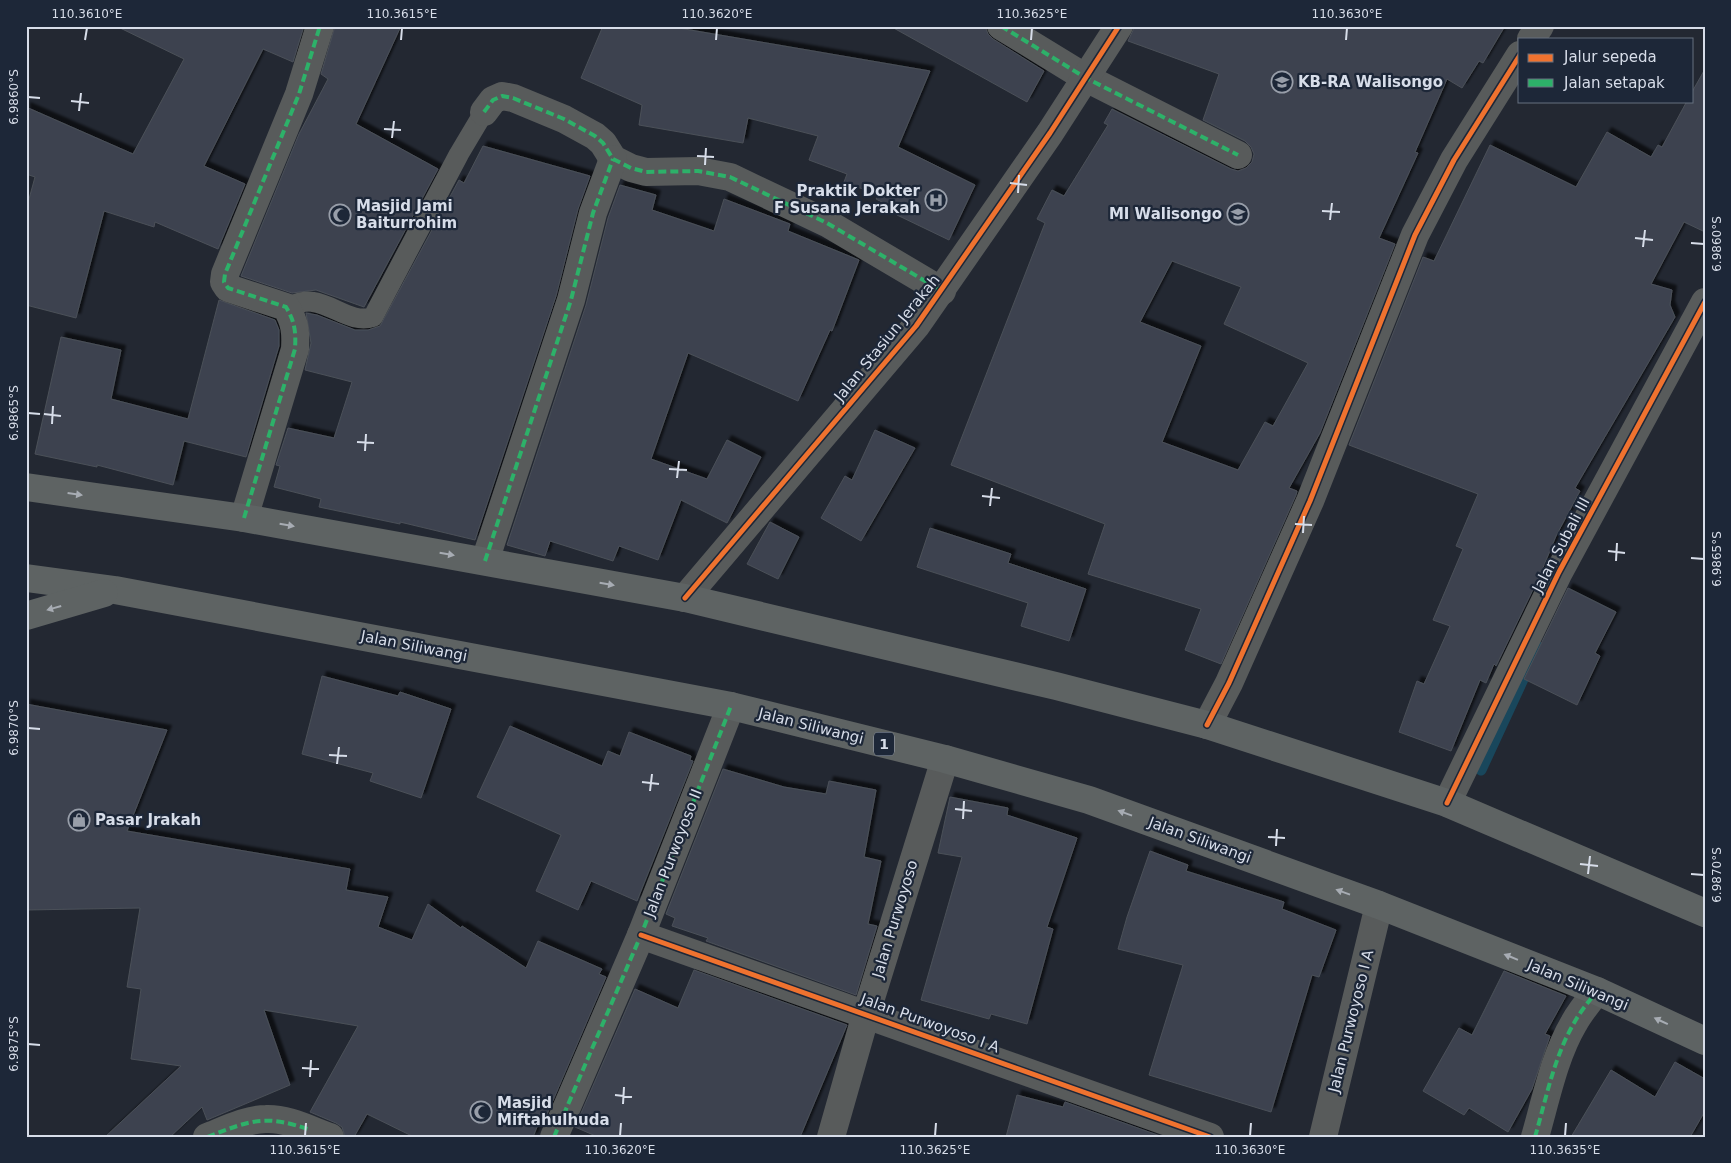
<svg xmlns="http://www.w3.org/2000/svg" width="1731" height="1163" font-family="'DejaVu Sans',sans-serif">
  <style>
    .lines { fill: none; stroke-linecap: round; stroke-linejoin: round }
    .stream { stroke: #19475c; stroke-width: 11 }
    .building { fill: #3d4350; stroke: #4b5058; fill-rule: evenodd; filter: url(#shadow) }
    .lane { stroke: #585b5b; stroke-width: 20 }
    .street { stroke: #585b5b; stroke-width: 28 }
    .highway { stroke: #5e6363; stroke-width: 28 }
    .quiet { stroke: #2db169; stroke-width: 4; stroke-dasharray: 8 4; stroke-linecap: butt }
    .cycleway-casing { stroke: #1d2738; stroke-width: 8 }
    .cycleway { stroke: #ef722f; stroke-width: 5 }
    .oneway { fill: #a7acb3 }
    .ticks { fill: none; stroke: #d7dde9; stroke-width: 2 }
    .labels { text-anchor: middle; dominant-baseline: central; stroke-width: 4.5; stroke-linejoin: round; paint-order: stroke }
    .shield { fill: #1d2738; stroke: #9fa6b4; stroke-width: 1 }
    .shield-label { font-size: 14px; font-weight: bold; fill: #d7dde9 }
    .poi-label { font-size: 15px; font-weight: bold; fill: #d7dde9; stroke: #1d2738; text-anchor: start }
    .street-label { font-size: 15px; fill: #d7dde9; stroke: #1d2738 }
    .neatline { fill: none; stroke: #d7dde9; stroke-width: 2 }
    .ticks-label { font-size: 12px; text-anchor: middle; fill: #d7dde9 }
  </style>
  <defs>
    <filter id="shadow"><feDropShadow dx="4.5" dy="-4.5" stdDeviation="1" flood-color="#0009"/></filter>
  </defs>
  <rect width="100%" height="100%" fill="#232832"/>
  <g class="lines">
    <!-- stream -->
    <path class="stream" d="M1481,770L1538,647"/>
  </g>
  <!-- building -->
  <g class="building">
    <path d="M116,26H304L293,62L263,49L204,166L245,184L218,249L155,222L154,227L104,211L76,318L26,305V210L35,177L26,174V107L133,154L184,59Z"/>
    <path d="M335,26H401L356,124L438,169L364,307L316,290L292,293L241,276L299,134L328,79L321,74Z"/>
    <path d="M603,26H667L930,71L898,147L975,185L949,240L897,215L899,211L876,199L879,195L844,182L847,174L809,160L818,136L748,118L743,143L639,125L642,105L581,78Z"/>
    <path d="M890,26H985L988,34L993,39L1044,71L1027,102Z"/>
    <path d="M1135,26H1505L1483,63L1479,61L1462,88L1447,79L1415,152L1418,153L1379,238L1395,244L1320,433L1289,488L1297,491L1296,495L1221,664L1185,650L1201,609L1088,574L1105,524L951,465L1045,223L1037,219L1052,190L1064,196L1108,125L1104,123L1112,109L1231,169L1238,171L1246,168L1252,162L1254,154L1251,147L1245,141L1203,120L1219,74L1128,41ZM1172,261L1241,287L1224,324L1308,363L1273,426L1265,422L1238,470L1162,442L1201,346L1140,322Z"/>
    <path d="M1705,69V232L1684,222L1651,284L1672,290L1670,305L1675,317L1575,488L1580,491L1556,536L1540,575L1496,666L1494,664L1486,683L1480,680L1451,751L1399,732L1417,681L1424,684L1450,626L1433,620L1463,549L1456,546L1478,494L1349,445L1423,257L1434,261L1490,145L1576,187L1607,132L1651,157L1658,145L1662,147L1687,101H1692V92Z"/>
    <path d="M483,146L590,176L578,209L556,296L475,540L400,522V524L319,507L321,499L274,487L280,466L276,465L288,428L334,438L352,382L305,370L311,343L306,313L317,315L355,330H368L380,326L459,180L464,183Z"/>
    <path d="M620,185L656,195L652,210L714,231L724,199L790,224L788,231L859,260L832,331L830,330L798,401L688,353L651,459L707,479L727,440L761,457L727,523L681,500L658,560L619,546L613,561L550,541L545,556L507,545L586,305L608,218Z"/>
    <path d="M219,300L275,320L279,330V346L246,457L184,441L173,485L97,465V467L35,454L61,337L121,350L111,399L188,419Z"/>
    <path d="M875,430L915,448L861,541L821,518L845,476L852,480Z"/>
    <path d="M770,522L799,537L778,579L747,564Z"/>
    <path d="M930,528L1011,554L1008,563L1086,589L1069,641L1021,626L1028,603L917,567Z"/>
    <path d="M1568,588L1616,612L1595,653L1600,656L1577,705L1524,679Z"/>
    <path d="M322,676L398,696L400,692L451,709L421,798L370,781L373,773L302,754Z"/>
    <path d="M26,704L167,730L127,831L350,869L346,890L388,897L378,927L412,940L428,904L461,928L462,926L526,968L538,941L602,969L599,974L606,977L545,1119L541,1117L533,1137H414L367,1114L354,1137H345L342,1127L336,1123L310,1112L358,1026L264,1010L290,1085L207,1120L202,1107L170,1137H105L181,1066L131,1059L141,989L127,987L140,908L26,910Z"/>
    <path d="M510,726L602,766L608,751L620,756L629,732L691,756L690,760L693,761L637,901L591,881L578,910L536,891L561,835L477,797Z"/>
    <path d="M723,769L784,787L826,794L829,781L876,790L864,857L881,861L868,924L877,926L856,995L706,941L708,938L672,926L675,918L666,914Z"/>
    <path d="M950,797L1008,808L1007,815L1077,838L1047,927L1053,929L1027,1024L991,1014L989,1019L921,1000L962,857L938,853Z"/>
    <path d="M1150,851L1188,865L1186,871L1284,902L1282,909L1336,930L1319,977L1312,975L1271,1112L1149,1075L1183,965L1118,949L1127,917Z"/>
    <path d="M694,970L847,1025L800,1137H598L575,1127L635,989L678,1008Z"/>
    <path d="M1504,971L1566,996L1545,1034L1550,1036L1532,1089L1508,1132L1469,1108L1464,1115L1423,1091L1459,1028L1472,1035Z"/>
    <path d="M1675,1062L1705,1079V1111L1690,1137H1571L1611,1070L1655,1097Z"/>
    <path d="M1017,1095L1063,1107L1065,1102L1163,1137H1006Z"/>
  </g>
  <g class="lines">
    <!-- lane -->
    <path class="lane" d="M286,307C295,304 304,300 313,302C334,305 352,324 373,317L459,154L484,112"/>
    <!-- street -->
    <g class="street">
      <path d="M1001,26L1086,78L1238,155"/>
      <path d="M1531,39L1540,26"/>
      <path d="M484,112L493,100L502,96L513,98L564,119L595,136L603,143L613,159L631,168L646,172L698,171L730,177L827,223L942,291"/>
      <path d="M244,518L295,349C296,332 295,322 286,307L228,288L224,282L225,274L299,94L320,26"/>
      <path d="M485,561L571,300L593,213L613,159"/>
      <path d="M685,598L916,326L1050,133L1119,26"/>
      <path d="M1207,725L1229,683L1310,501L1415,235L1454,160L1520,55"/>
      <path d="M1447,803L1559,572L1705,302"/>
      <path d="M641,935L1210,1137"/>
      <path d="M207,1137C225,1130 247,1119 266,1119C287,1118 310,1130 330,1137"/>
      <path d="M554,1137L641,935L731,706"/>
      <path d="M831,1137L866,1014L945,759"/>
      <path d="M1323,1137L1379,905"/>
      <path d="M1535,1137C1546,1099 1554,1057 1574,1023C1580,1012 1589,1001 1597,991"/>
    </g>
    <!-- highway -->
    <g class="highway">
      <path d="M26,487L244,518L685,598L1056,686L1207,725L1447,803L1705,913"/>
      <path d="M26,578L115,590L731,706L945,759L1089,800L1379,905L1597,991L1705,1041"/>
      <path d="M26,616L104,593"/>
    </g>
    <!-- quiet -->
    <g class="quiet">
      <path d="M1001,26L1086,78L1238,155"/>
      <path d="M484,112L493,100L502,96L513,98L564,119L595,136L603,143L613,159L631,168L646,172L698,171L730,177L827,223L942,291"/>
      <path d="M244,518L295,349C296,332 295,322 286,307L228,288L224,282L225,274L299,94L320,26"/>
      <path d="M485,561L571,300L593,213L613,159"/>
      <path d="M207,1137C252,1120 264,1114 311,1130"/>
      <path d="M554,1137L641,935L731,706"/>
      <path d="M1535,1137C1546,1099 1554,1057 1574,1023C1580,1012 1589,1001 1597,991"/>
    </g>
    <!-- cycleway casing -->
    <g class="cycleway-casing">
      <g id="cycleway">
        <path d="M685,598L916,326L1050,133L1119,26"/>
        <path d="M1207,725L1229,683L1310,501L1415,235L1454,160L1520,55"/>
        <path d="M1447,803L1559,572L1705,302"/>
        <path d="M641,935L1210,1137"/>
      </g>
    </g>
    <!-- cycleway -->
    <use href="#cycleway" class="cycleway"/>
  </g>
  <!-- one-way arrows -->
  <defs><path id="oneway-solid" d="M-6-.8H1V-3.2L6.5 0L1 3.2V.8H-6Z" transform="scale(1.25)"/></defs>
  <g class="oneway">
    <use href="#oneway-solid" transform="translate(75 494) rotate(8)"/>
    <use href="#oneway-solid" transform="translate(287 525) rotate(10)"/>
    <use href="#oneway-solid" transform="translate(447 554) rotate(10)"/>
    <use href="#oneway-solid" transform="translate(607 584) rotate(10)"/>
    <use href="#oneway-solid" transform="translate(54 608) rotate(164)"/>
    <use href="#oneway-solid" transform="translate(1125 813) rotate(-160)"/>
    <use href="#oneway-solid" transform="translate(1343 892) rotate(-160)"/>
    <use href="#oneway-solid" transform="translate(1511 957) rotate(-158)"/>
    <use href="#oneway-solid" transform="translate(1661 1021) rotate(-155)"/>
  </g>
  <!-- ticks -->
  <path class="ticks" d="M85,40L87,28M401,40L402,28M716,40L717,28M1031,40L1032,28M1346,40L1347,28M28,97L40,98M71,101L89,103M79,111L81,93M384,129L401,130M392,138L394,121M697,156L714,157M705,165L706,148M1010,183L1027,185M1018,193L1019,175M1322,211L1340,212M1330,220L1332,203M1635,238L1653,240M1691,243L1704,244M1643,247L1645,230M28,413L40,414M44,414L61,416M52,424L53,406M357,442L374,443M365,451L366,434M669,469L687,470M677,478L679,461M982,496L1000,498M990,506L992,488M1295,524L1312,525M1303,533L1304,516M1608,551L1625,553M1691,558L1704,559M1616,561L1617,543M28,728L40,729M329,755L347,756M337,764L339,747M642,782L659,784M650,791L652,774M955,809L972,811M963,819L964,801M1268,837L1285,838M1276,846L1277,829M1580,864L1598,866M1588,874L1590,856M1691,874L1704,875M28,1044L40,1045M302,1068L319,1069M310,1077L311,1060M615,1095L632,1097M623,1104L624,1087M305,1136L306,1123M620,1136L621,1123M935,1136L936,1123M1250,1136L1251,1123M1565,1136L1566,1123"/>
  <!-- icons -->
  <defs>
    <g id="school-ring" transform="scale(1.125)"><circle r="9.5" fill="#1d2738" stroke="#989ea9" stroke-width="1.5"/><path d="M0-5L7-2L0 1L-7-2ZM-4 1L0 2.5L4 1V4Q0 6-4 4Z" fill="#989ea9"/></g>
    <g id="hospital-ring" transform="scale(1.125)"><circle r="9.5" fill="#1d2738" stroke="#989ea9" stroke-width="1.5"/><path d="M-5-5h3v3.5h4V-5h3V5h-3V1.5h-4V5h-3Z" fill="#989ea9"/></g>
    <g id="mosque-ring" transform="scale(1.125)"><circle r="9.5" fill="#1d2738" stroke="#989ea9" stroke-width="1.5"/><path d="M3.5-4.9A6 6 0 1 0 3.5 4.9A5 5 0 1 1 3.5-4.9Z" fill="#989ea9"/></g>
    <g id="shop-ring" transform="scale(1.125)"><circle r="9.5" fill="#1d2738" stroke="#989ea9" stroke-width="1.5"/><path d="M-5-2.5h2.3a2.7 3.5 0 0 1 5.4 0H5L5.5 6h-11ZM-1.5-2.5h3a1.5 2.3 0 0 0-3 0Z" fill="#989ea9"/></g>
  </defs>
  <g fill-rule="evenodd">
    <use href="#school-ring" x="1282" y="82"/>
    <use href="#hospital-ring" x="936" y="200"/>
    <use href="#school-ring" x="1238" y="214"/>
    <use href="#mosque-ring" x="340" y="215"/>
    <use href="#shop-ring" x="79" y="820"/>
    <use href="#mosque-ring" x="481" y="1112"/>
  </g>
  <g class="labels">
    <!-- shield labels -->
    <rect class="shield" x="874" y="732.5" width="20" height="23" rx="4"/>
    <g class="shield-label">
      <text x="884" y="744">1</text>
    </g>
    <!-- poi labels -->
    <g class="poi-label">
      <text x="1298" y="82">KB-RA Walisongo</text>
      <text x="920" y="191" text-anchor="end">Praktik Dokter<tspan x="920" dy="17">F Susana Jerakah</tspan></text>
      <text x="356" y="206">Masjid Jami<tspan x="356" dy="17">Baiturrohim</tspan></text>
      <text x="1222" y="214" text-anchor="end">MI Walisongo</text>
      <text x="95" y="820">Pasar Jrakah</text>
      <text x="497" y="1103">Masjid<tspan x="497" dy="17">Miftahulhuda</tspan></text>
    </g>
    <!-- street labels -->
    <g class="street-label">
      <text transform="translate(887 338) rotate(-51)">Jalan Stasiun Jerakah</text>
      <text transform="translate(1561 545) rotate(-62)">Jalan Subali III</text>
      <text transform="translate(414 646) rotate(11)">Jalan Siliwangi</text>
      <text transform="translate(811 726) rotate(14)">Jalan Siliwangi</text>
      <text transform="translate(1200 840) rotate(20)">Jalan Siliwangi</text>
      <text transform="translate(673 853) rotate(-69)">Jalan Purwoyoso II</text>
      <text transform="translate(895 919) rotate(-73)">Jalan Purwoyoso</text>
      <text transform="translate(1578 985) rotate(23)">Jalan Siliwangi</text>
      <text transform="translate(1351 1021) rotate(-76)">Jalan Purwoyoso I A</text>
      <text transform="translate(930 1023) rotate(20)">Jalan Purwoyoso I A</text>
    </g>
  </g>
  <!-- border -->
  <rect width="1731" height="1163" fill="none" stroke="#1d2738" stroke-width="55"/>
  <!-- legend -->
  <rect x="1518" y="38" width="175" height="65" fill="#1d2738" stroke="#67707f"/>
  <rect x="1528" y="54" width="25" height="8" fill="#ef722f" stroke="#67707f"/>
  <text x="1564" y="62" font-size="15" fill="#d7dde9">Jalur sepeda</text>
  <rect x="1528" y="79" width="25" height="8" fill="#2db169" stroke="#67707f"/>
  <text x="1564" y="88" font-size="15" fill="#d7dde9">Jalan setapak</text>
  <rect x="28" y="28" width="1676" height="1108" class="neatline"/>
  <g class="ticks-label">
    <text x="87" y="18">110.3610°E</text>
    <text x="402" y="18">110.3615°E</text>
    <text x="717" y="18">110.3620°E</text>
    <text x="1032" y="18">110.3625°E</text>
    <text x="1347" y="18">110.3630°E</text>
    <text transform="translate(14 97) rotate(-90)" y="4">6.9860°S</text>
    <text transform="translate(1717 244) rotate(-90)" y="4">6.9860°S</text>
    <text transform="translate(14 413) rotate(-90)" y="4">6.9865°S</text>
    <text transform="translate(1717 559) rotate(-90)" y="4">6.9865°S</text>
    <text transform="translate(14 728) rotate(-90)" y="4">6.9870°S</text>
    <text transform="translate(1717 875) rotate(-90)" y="4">6.9870°S</text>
    <text transform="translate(14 1044) rotate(-90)" y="4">6.9875°S</text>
    <text x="305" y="1154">110.3615°E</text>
    <text x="620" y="1154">110.3620°E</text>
    <text x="935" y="1154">110.3625°E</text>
    <text x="1250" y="1154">110.3630°E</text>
    <text x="1565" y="1154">110.3635°E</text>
  </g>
</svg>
